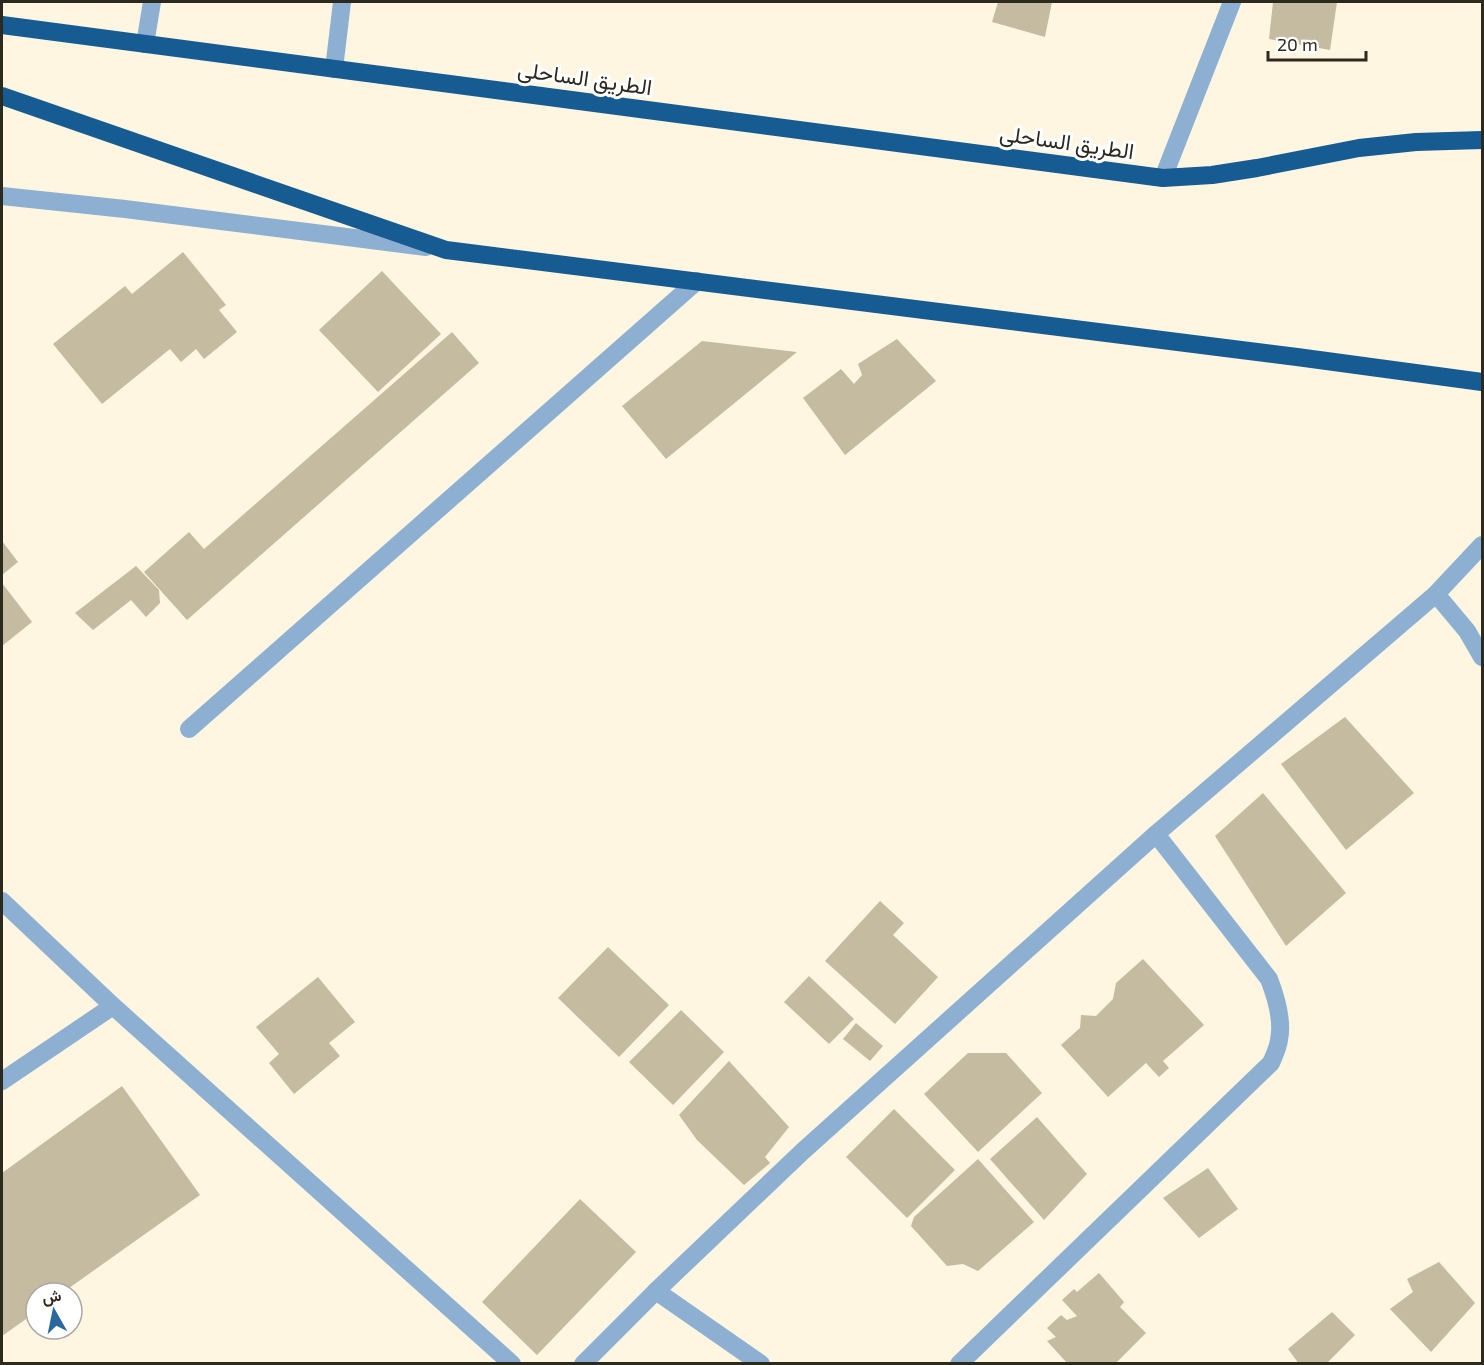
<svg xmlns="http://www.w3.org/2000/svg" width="1484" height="1365" font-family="'Exo 2',Vazirmatn,sans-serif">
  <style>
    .building { fill: #c4bba0 }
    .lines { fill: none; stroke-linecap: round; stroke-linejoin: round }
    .minor { stroke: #8db0d2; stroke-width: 18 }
    .highway { stroke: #175b93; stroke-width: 18 }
    .labels { text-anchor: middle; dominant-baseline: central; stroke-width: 6; stroke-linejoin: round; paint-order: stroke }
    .street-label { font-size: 22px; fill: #2c291e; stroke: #fff }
  </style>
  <rect width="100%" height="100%" fill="#fef6e0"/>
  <!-- building -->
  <g class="building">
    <path d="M998,2H1052L1045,37L992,22Z"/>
    <path d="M1273,2H1337L1330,50L1269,39Z"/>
    <path d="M183,252L226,305L219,310L237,332L204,359L196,349L181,362L170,349L102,404L53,344L125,286L132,294Z"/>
    <path d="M382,271L441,334L378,392L319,330Z"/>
    <path d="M452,332L479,363L187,620L144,572L189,532L204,549Z"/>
    <path d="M897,339L936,381L845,455L803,398L841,369L854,384L862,375L858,364Z"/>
    <path d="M702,341L797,352L666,459L622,406Z"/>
    <path d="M2,541L18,562L2,575Z"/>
    <path d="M136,566L159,590L160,603L146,617L131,600L93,630L75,613Z"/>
    <path d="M2,583L32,622L2,646Z"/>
    <path d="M1345,717L1414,793L1346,850L1281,764Z"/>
    <path d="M1263,793L1346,893L1286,946L1215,836Z"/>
    <path d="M880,901L904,923L893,935L938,977L895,1024L825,961Z"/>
    <path d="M608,947L669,1005L619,1057L558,998Z"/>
    <path d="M1143,959L1204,1025L1163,1061L1169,1068L1159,1077L1146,1063L1108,1097L1061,1045L1080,1028L1081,1015L1096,1016L1113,999L1116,983Z"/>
    <path d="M809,976L854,1019L829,1044L784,1002Z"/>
    <path d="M318,977L355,1022L329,1043L340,1056L294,1094L269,1063L279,1054L256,1027Z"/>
    <path d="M681,1010L724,1052L673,1105L629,1062Z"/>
    <path d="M856,1023L883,1046L870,1061L843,1039Z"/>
    <path d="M968,1053H1006L1042,1093L978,1152L924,1094Z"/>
    <path d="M729,1061L789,1127L765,1157L770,1163L744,1185L697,1140L679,1115Z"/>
    <path d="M122,1086L200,1195L62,1293H36V1312L2,1336V1173Z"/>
    <path d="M894,1109L955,1170L907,1218L846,1157Z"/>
    <path d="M1037,1117L1087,1174L1044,1220L990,1159Z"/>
    <path d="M978,1159L1034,1222L978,1271L963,1264L947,1266L911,1226L914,1217Z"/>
    <path d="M1208,1168L1238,1209L1199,1238L1163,1198Z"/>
    <path d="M580,1199L636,1252L537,1355L482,1302Z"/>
    <path d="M1439,1262L1475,1303L1431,1352L1390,1309L1413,1292L1407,1279Z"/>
    <path d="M1099,1273L1124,1302L1120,1307L1146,1333L1115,1364H1068L1047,1341L1056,1337L1047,1328L1061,1315L1067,1320L1077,1316L1062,1300L1074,1289L1077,1292Z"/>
    <path d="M1332,1312L1355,1335L1326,1364H1299L1288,1349Z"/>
  </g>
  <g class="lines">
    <!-- minor -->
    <g class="minor">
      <path d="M145,44L152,2"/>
      <path d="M334,69L342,2"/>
      <path d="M1163,178L1232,2"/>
      <path d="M2,196L125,209L426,247"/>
      <path d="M1436,594L1467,631L1482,657"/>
      <path d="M189,729L697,281"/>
      <path d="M2,901L113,1006L512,1364"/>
      <path d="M2,1081L113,1006"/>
      <path d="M656,1291L761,1364"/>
      <path d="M583,1364L656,1291L803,1151L1156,834L1436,594L1482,545"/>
      <path d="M959,1364L1271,1063C1274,1056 1278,1048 1279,1040C1283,1021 1276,997 1269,979L1156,834"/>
    </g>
    <!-- highway -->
    <g class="highway">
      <path d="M2,25L1163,178L1212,175L1257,168L1359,148L1416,142L1482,140"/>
      <path d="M2,96L446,250L1297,357L1482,382"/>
    </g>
  </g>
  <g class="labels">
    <!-- street labels -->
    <g class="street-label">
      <text transform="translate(585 77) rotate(8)">الطريق الساحلى</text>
      <text transform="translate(1067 141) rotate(8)">الطريق الساحلى</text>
    </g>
  </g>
  <!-- border -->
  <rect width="1484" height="1365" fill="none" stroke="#2c291e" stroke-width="6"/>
  <!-- north arrow -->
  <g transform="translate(54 1311) rotate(351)"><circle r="28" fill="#ffffff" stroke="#aba9a5" stroke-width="1.5"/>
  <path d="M0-4.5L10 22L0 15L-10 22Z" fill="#29679d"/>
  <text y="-9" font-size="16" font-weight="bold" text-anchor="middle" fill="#2c291e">ش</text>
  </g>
  <!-- scale -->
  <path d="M1268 51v9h98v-9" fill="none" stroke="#2c291e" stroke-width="3"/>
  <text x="1277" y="51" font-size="18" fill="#2c291e" stroke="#ffffff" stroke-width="4.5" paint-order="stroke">20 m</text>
</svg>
